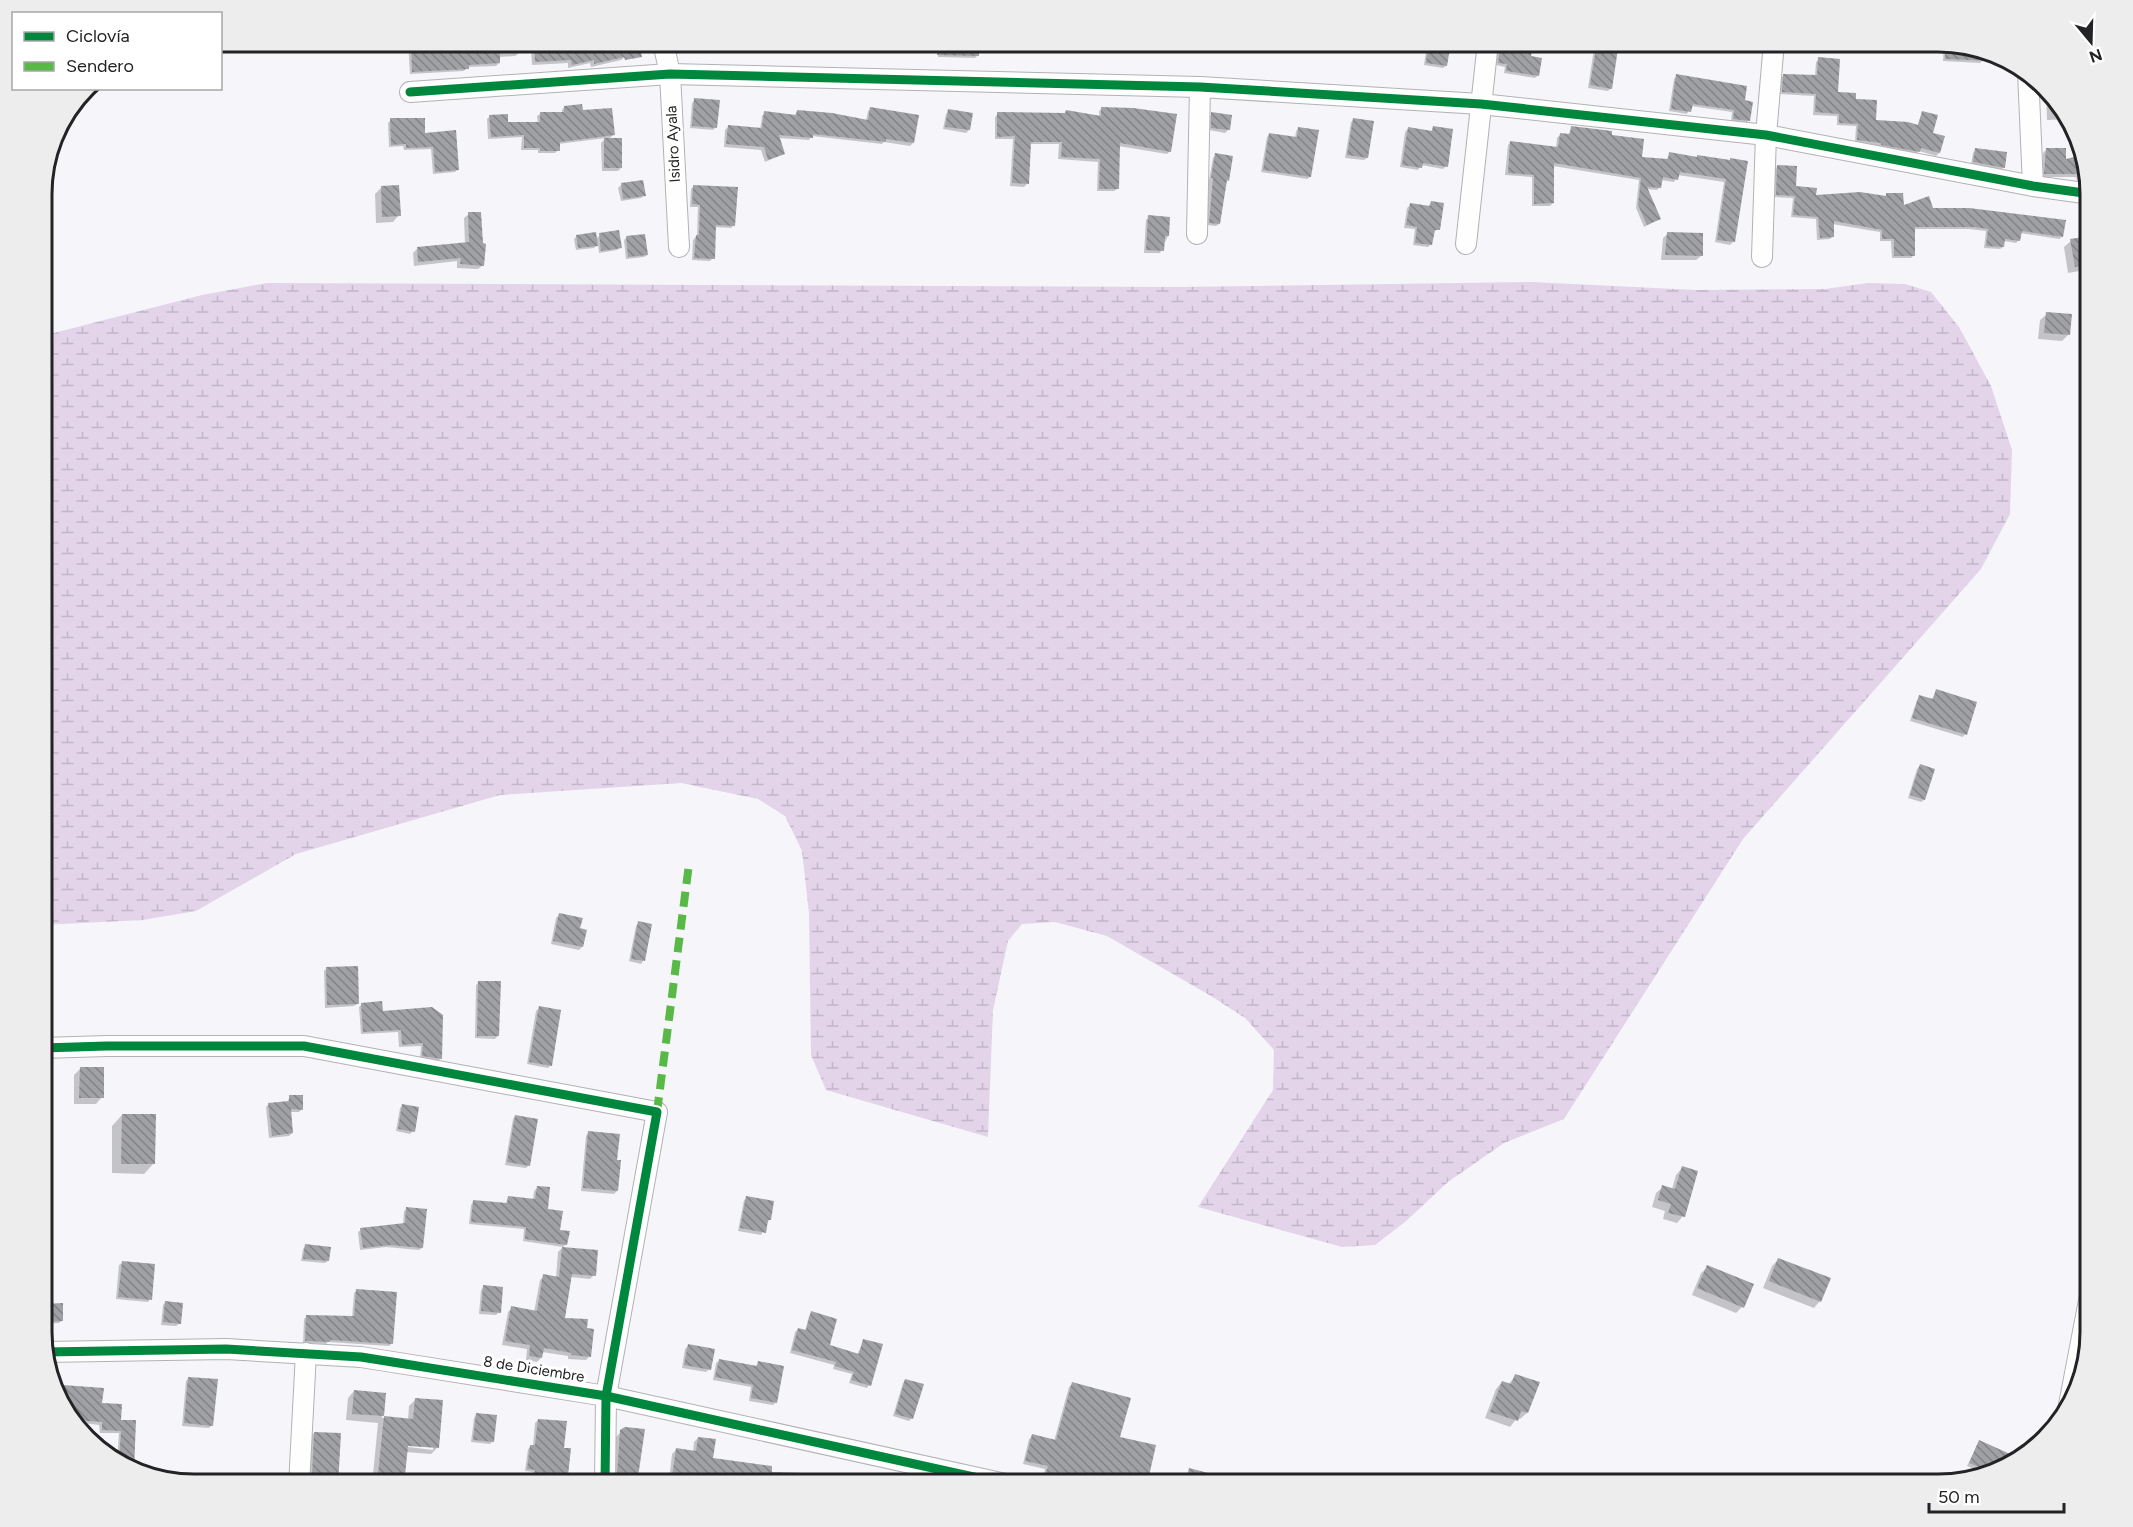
<svg xmlns="http://www.w3.org/2000/svg" width="2133" height="1527" font-family="Figtree,sans-serif">
  <style>
    .wetland { fill: url(#wetland-marsh) }
    .shadow { fill: #0003; fill-rule: evenodd }
    .building { fill: url(#building-back-hatch) }
    .lines { fill: none; stroke-linecap: round; stroke-linejoin: round }
    .minor-casing { stroke: #b2b2b5; stroke-width: 22 }
    .minor { stroke: #fefefe; stroke-width: 20 }
    .quiet { stroke: #58b947; stroke-width: 8; stroke-dasharray: 15 8; stroke-linecap: butt }
    .cycleway-casing { stroke: #fff; stroke-width: 13 }
    .cycleway { stroke: #00873e; stroke-width: 9 }
    .labels { text-anchor: middle; dominant-baseline: central; stroke-width: 6; stroke-linejoin: round; paint-order: stroke }
    .street-label { font-size: 15px; fill: #232325; stroke: #fff }
    .rim { fill: none; stroke: #232325; stroke-width: 3 }
  </style>
  <defs>
    <pattern id="wetland-marsh" width="20" height="14" patternUnits="userSpaceOnUse" patternTransform="scale(1.5)"><rect width="20" height="14" fill="#e3d4ea"/><path d="M1 5h8M5 5V1M11 12h8M15 12V8" fill="none" stroke="#c2b6c9"/></pattern>
    <pattern id="building-back-hatch" width="6" height="6" patternUnits="userSpaceOnUse" patternTransform="scale(1.5)"><rect width="6" height="6" fill="#a0a1a4"/><path d="M-1 5l2 2M0 0l6 6M5-1l2 2" fill="none" stroke="#828385"/></pattern>
  </defs>
  <rect width="100%" height="100%" fill="#f6f6fa"/>
  <!-- wetland -->
  <path class="wetland" d="M1532,282L1696,290L1825,289L1868,283L1905,284L1931,292L1959,327L1991,386L2012,450L2010,514L1981,569L1743,839L1564,1119L1504,1143L1448,1182L1405,1222L1375,1245L1342,1247L1198,1207L1273,1090L1274,1050L1245,1018L1211,996L1107,936L1055,922L1022,924L1008,941L993,1010L988,1137L826,1090L811,1055L809,914L802,851L785,816L758,799L681,783L500,795L296,854L196,911L143,920L42,925V336L202,295L267,283L1178,287Z"/>
  <!-- shadow -->
  <g class="shadow">
    <path d="M408,42H443L444,51L484,49V42H518V54L515,56L499,57V63L496,66L468,67L464,71L410,74Z"/>
    <path d="M938,42L978,55L975,58L938,57Z"/>
    <path d="M1435,42H1450L1446,66L1443,68L1424,65L1426,51L1429,48L1433,49Z"/>
    <path d="M1498,42H1532L1530,58L1538,75L1535,78L1504,73L1505,67L1496,65Z"/>
    <path d="M1595,42H1618L1611,88L1608,91L1588,88Z"/>
    <path d="M1795,42H1813L1810,45L1795,44Z"/>
    <path d="M1944,43L1983,49V60L1980,63L1943,61Z"/>
    <path d="M535,45L625,57L621,60L591,67L590,63L568,68V63L532,65L531,48Z"/>
    <path d="M1819,59L1837,94L1854,100L1875,122L1917,126L1923,112L1939,153L1936,156L1919,151L1916,154L1879,147V146L1855,143L1856,126L1837,125V116L1813,115L1814,96L1780,94L1781,78L1784,75L1815,76L1816,62Z"/>
    <path d="M1677,76L1743,102L1749,120L1746,123L1731,122L1732,112L1691,106L1687,114L1669,111L1674,79Z"/>
    <path d="M2046,91L2069,119L2047,120Z"/>
    <path d="M695,100L716,127L713,130L690,128L692,103Z"/>
    <path d="M564,107L582,112L613,135L608,140L621,168L618,171H602L601,143L606,138L558,144V150L555,153H538V150H521L522,137L488,139L487,119L490,116L507,124H538L537,116L540,114L562,113V110Z"/>
    <path d="M871,108L913,143L910,146L884,142L882,144L812,136L809,140L778,138L783,154L765,162L761,150L724,147L725,130L728,127L760,130L762,116L765,113L794,116L798,111L866,121L868,111Z"/>
    <path d="M1102,108L1170,151L1167,154L1118,146L1117,189L1114,191H1097L1098,162L1058,159L1059,144H1030L1027,184L1024,187L1010,186L1013,139H995V117L998,114H1064L1066,112L1099,117V111Z"/>
    <path d="M949,111L969,130L966,133L943,129L946,114Z"/>
    <path d="M1212,114L1228,130L1225,133L1209,130V117Z"/>
    <path d="M391,120L424,135L458,169L455,172L433,174L431,149L404,150L403,146L389,147L388,123Z"/>
    <path d="M1354,120L1367,158L1364,160L1345,158L1351,122Z"/>
    <path d="M1572,127L1610,137L1640,158L1666,161L1670,153L1728,162L1730,160L1733,242L1730,245L1715,242L1724,182L1678,175L1674,182L1661,180L1660,187L1657,190L1646,189L1659,219L1644,227L1636,208L1639,180L1553,166V203L1550,206H1532V177L1505,175L1508,145L1511,142L1556,149L1557,138L1560,135H1568Z"/>
    <path d="M1299,128L1310,177L1307,179L1261,172L1267,137L1270,134L1295,138L1296,131Z"/>
    <path d="M1433,128L1446,166L1443,169L1421,165L1418,170L1400,167L1405,132L1408,129L1430,133Z"/>
    <path d="M2047,149L2064,161L2082,156L2089,186L2078,184L2076,177H2042L2043,153Z"/>
    <path d="M1976,150L2005,153L2003,168L2001,171L1971,165L1973,153Z"/>
    <path d="M1216,155L1228,180L1225,183L1219,224L1216,226L1207,225L1209,180L1213,158Z"/>
    <path d="M1778,166L1794,188L1815,197H1884L1887,195L1902,207L1932,210L2062,237L2059,239L2020,233L2019,240L2016,243L2004,241L2003,247L2000,249L1984,248L1986,231L1969,229H1914V255L1911,258H1892L1891,241H1880V232L1832,224L1833,236L1830,239L1817,240L1816,219L1791,217L1793,198L1774,197L1775,169Z"/>
    <path d="M621,185L644,195L641,198L621,201L618,188Z"/>
    <path d="M694,186L734,225L731,228L714,227L713,258L710,261L692,260L693,240L697,236L698,207H690L691,189Z"/>
    <path d="M381,188L399,215L393,222L376,223L375,194Z"/>
    <path d="M1431,202L1438,229L1433,232L1431,244L1428,247L1413,245L1415,229L1404,228L1407,208L1410,205L1428,207Z"/>
    <path d="M469,214L483,265L478,269L457,268V261L414,266L413,253L417,249L465,244L464,218Z"/>
    <path d="M1149,217L1168,236L1160,253H1144L1146,220Z"/>
    <path d="M1668,234L1701,256L1696,260H1661L1663,238Z"/>
    <path d="M600,235L620,247L617,250L599,253L598,244L594,248L576,250L574,239L577,236L596,239Z"/>
    <path d="M626,238L647,255L644,257L626,259L624,240Z"/>
    <path d="M2091,238V269L2068,273L2064,247L2071,241Z"/>
    <path d="M2047,314L2069,334L2062,341L2038,339L2040,320Z"/>
    <path d="M1936,691L1965,734L1963,737L1910,721L1917,700L1920,697L1931,701Z"/>
    <path d="M1920,766L1924,800L1921,802L1908,798L1917,769Z"/>
    <path d="M559,915L578,930L582,947L579,950L551,944L556,918Z"/>
    <path d="M639,923L643,961L641,964L629,961L636,926Z"/>
    <path d="M326,969L357,1004L354,1006L325,1008L324,971Z"/>
    <path d="M479,982L498,1036L495,1039L475,1038L476,985Z"/>
    <path d="M362,1004L382,1012L431,1008L441,1058L438,1061L420,1058L421,1046L399,1047L398,1032L361,1034L359,1007Z"/>
    <path d="M539,1008L551,1065L548,1068L527,1064L536,1011Z"/>
    <path d="M80,1069L102,1097L96,1104H74V1075Z"/>
    <path d="M290,1096L302,1109L299,1112H290L292,1133L289,1136L269,1138L266,1107L269,1104L287,1103Z"/>
    <path d="M403,1105L413,1131L410,1134L396,1131L400,1108Z"/>
    <path d="M122,1115L154,1163L144,1174L112,1173V1126Z"/>
    <path d="M516,1116L529,1165L526,1168L505,1165L513,1119Z"/>
    <path d="M588,1133L616,1162L617,1191L614,1194L581,1191L586,1136Z"/>
    <path d="M1682,1168L1683,1216L1677,1223L1663,1219L1665,1211L1652,1207L1656,1193L1663,1187L1672,1189L1676,1175Z"/>
    <path d="M537,1188L547,1210L566,1244L563,1247L523,1241L524,1229L469,1224L471,1205L474,1202L505,1205L508,1198L533,1200L534,1191Z"/>
    <path d="M747,1198L769,1220L761,1235L738,1231L744,1200Z"/>
    <path d="M407,1209L422,1248L419,1250L386,1247L360,1250L358,1232L361,1230L403,1225L404,1211Z"/>
    <path d="M305,1246L328,1261L325,1263L301,1261L303,1249Z"/>
    <path d="M562,1248L594,1275L590,1279L570,1277L563,1319L590,1356L586,1360L568,1359V1356L542,1352L541,1358L537,1362L526,1360L527,1349L502,1345L508,1312L512,1308L534,1312L540,1280L544,1276L556,1278L558,1252Z"/>
    <path d="M1779,1259L1820,1301L1814,1308L1763,1288L1772,1266Z"/>
    <path d="M122,1263L150,1299L148,1302L116,1299L119,1265Z"/>
    <path d="M1708,1267L1742,1307L1736,1313L1692,1295L1701,1273Z"/>
    <path d="M484,1287L499,1312L496,1315L479,1314L481,1290Z"/>
    <path d="M357,1290L392,1343L389,1346L328,1342L326,1344L303,1343L304,1319L307,1316L352,1318L354,1293Z"/>
    <path d="M166,1302L179,1324L176,1326L161,1325L163,1305Z"/>
    <path d="M42,1306L62,1320L59,1323L42,1324Z"/>
    <path d="M812,1313L828,1346L857,1355L864,1340L869,1385L867,1388L849,1383L852,1374L833,1369L834,1365L790,1353L795,1332L798,1329L805,1331L809,1316Z"/>
    <path d="M688,1346L709,1369L706,1372L682,1368L685,1349Z"/>
    <path d="M719,1361L755,1367L758,1363L776,1402L773,1405L749,1401L751,1387L713,1380L716,1363Z"/>
    <path d="M1516,1375L1527,1413L1520,1419L1517,1418L1510,1427L1485,1418L1496,1389L1502,1382L1508,1385Z"/>
    <path d="M189,1378L212,1425L209,1428L182,1426L186,1381Z"/>
    <path d="M905,1380L912,1418L909,1421L893,1416L903,1383Z"/>
    <path d="M1072,1384L1118,1438L1146,1485H1069L1043,1478L1045,1469L1023,1464L1029,1439L1033,1436L1054,1441L1069,1387Z"/>
    <path d="M63,1387L101,1405L120,1421L132,1470L117,1462L119,1433H100L99,1425L76,1422L58,1400L55,1389H61Z"/>
    <path d="M354,1391L384,1394L382,1418L408,1420L409,1406L416,1399L437,1448L431,1454L406,1452L403,1485H372L378,1423L346,1420L348,1398ZM401,1443L433,1446V1450L400,1446Z"/>
    <path d="M476,1415L493,1441L490,1444L471,1442L474,1418Z"/>
    <path d="M538,1420L563,1449L566,1480H575L574,1485H532L533,1472L525,1471L528,1449L533,1446L535,1423Z"/>
    <path d="M621,1432L637,1476L630,1483L611,1481L614,1439Z"/>
    <path d="M314,1433L337,1485H310V1478H308L310,1437Z"/>
    <path d="M698,1438L712,1460L770,1473L822,1476V1478L865,1483V1485H689L669,1481L672,1454L676,1450L693,1452L694,1442Z"/>
    <path d="M1979,1442L2006,1469L1982,1475V1472L1967,1466Z"/>
    <path d="M249,1483L250,1485H222Z"/>
  </g>
  <!-- building -->
  <g class="building">
    <path d="M411,42H445V49L500,47V63L469,65V69L412,72Z"/>
    <path d="M558,42H639L642,57L625,60L624,57L594,64V60L572,65L571,60L535,62L534,43Z"/>
    <path d="M937,42H979V56L937,55Z"/>
    <path d="M1436,42H1451L1447,66L1426,63L1428,47L1435,48Z"/>
    <path d="M1501,42H1534L1531,56L1542,58L1539,76L1506,71L1507,64L1498,63Z"/>
    <path d="M1597,42H1619L1612,89L1590,85Z"/>
    <path d="M1946,43L1988,50L1995,54V61L1945,59Z"/>
    <path d="M1818,57L1840,59L1838,92L1856,93V99L1877,100L1876,120L1908,122L1918,125L1922,111L1938,115L1933,133L1945,136L1940,153L1921,148L1920,152L1881,145V143L1857,140L1858,124L1839,123V114L1815,112L1816,94L1782,92L1783,74L1817,75Z"/>
    <path d="M1676,74L1747,86L1745,100L1753,102L1750,121L1733,119L1734,110L1693,104L1691,112L1671,109Z"/>
    <path d="M694,98L720,100L717,128L692,126Z"/>
    <path d="M582,104L583,110L612,108L615,135L560,142V151H540V148H524V135L491,137L489,115L508,114V122H540V112H564V106Z"/>
    <path d="M870,107L919,115L914,143L886,139V142L813,134V138L779,135L785,154L768,160L764,147L726,144L728,125L762,128L764,111L796,115L797,110L832,113L868,120Z"/>
    <path d="M1101,107L1133,108L1177,114L1171,152L1120,143L1119,189H1099L1100,159L1061,157L1062,142H1031L1029,184L1012,183L1015,136L997,137V112L1065,113L1066,110L1101,116Z"/>
    <path d="M948,109L973,113L970,130L945,127Z"/>
    <path d="M1211,112L1232,115L1230,130L1211,128Z"/>
    <path d="M390,118H425V133L456,130L459,170L435,172L433,147L406,148V144L391,145Z"/>
    <path d="M1353,118L1374,121L1368,158L1347,155Z"/>
    <path d="M1433,126L1453,129L1448,167L1423,163L1422,168L1402,165L1408,127L1432,131Z"/>
    <path d="M1571,126L1612,131V135L1644,139L1642,157L1668,159L1669,152L1697,157V155L1730,160V158L1748,161L1735,242L1717,240L1726,179L1680,172L1678,180L1663,177L1661,188L1647,187L1661,219L1647,225L1638,205L1641,178L1554,163V203L1534,204V175L1508,173L1510,141L1558,147L1560,133L1570,134Z"/>
    <path d="M1298,127L1319,130L1311,177L1263,170L1269,133L1297,137Z"/>
    <rect x="604" y="138" width="18" height="30"/>
    <path d="M1975,148L2007,152L2005,168L1973,162Z"/>
    <path d="M2046,148H2066V159L2082,155L2086,174H2044Z"/>
    <path d="M1215,153L1233,156L1229,181L1227,180L1220,224L1209,223L1213,178H1211Z"/>
    <path d="M1777,165L1797,166L1796,186L1817,188L1816,195L1860,192L1886,196V193H1903L1904,205L1929,196L1933,208H1969L2066,220L2063,237L2022,231L2020,241L2005,239L2004,247L1986,246L1988,229L1973,227H1915V256H1894V239H1882V230L1834,221V237L1820,238L1818,217L1793,215L1795,196L1776,195Z"/>
    <path d="M643,180L646,196L623,199L621,183Z"/>
    <path d="M399,185L401,216L382,217L381,186Z"/>
    <path d="M693,185L738,187L735,226L716,225L715,259L694,258L696,235H699L700,205L692,204Z"/>
    <path d="M1431,201L1444,203L1440,230H1435L1432,245L1415,243L1417,227L1406,225L1410,203L1430,206Z"/>
    <path d="M468,212H481L483,243L486,244L484,266L460,264L461,258L418,262L417,247L469,242Z"/>
    <path d="M1148,215L1170,217L1169,236H1165L1164,251L1146,250Z"/>
    <path d="M619,230L622,248L601,251L599,233Z"/>
    <path d="M596,232L598,246L578,248L576,235Z"/>
    <path d="M1667,232L1703,233V256L1665,255Z"/>
    <path d="M645,234L648,255L628,257L626,236Z"/>
    <path d="M2091,236V265L2075,267L2070,239Z"/>
    <path d="M2046,312L2072,314L2070,335L2044,333Z"/>
    <path d="M1936,689L1977,702L1967,735L1912,718L1919,695L1933,699Z"/>
    <path d="M1920,764L1935,769L1925,800L1910,795Z"/>
    <path d="M559,913L583,918L580,928L587,930L583,947L553,941Z"/>
    <path d="M638,921L652,924L645,961L631,959Z"/>
    <path d="M358,966L359,1004L327,1005L326,967Z"/>
    <path d="M478,981H501L499,1036H477Z"/>
    <path d="M382,1001L383,1011L432,1007L443,1015L442,1059L422,1056L423,1043L402,1045L401,1030L363,1032L361,1003Z"/>
    <path d="M539,1006L561,1010L552,1066L529,1062Z"/>
    <path d="M80,1067H104V1098H79Z"/>
    <path d="M289,1095H303V1110L291,1109L293,1133L272,1136L268,1103L289,1101Z"/>
    <path d="M402,1104L419,1107L415,1132L398,1129Z"/>
    <path d="M122,1114H156L155,1164H121Z"/>
    <path d="M515,1115L538,1119L530,1166L507,1162Z"/>
    <path d="M588,1131L620,1134L617,1160H621L618,1191L583,1188Z"/>
    <path d="M1682,1166L1698,1171L1685,1217L1668,1213L1671,1204L1658,1200L1662,1185L1675,1189Z"/>
    <path d="M537,1186L550,1187L548,1209L563,1211L560,1230L570,1231L567,1245L525,1239L526,1227L471,1222L473,1200L507,1203L508,1196L535,1199Z"/>
    <path d="M746,1196L774,1201L771,1220H768L766,1233L740,1228Z"/>
    <path d="M406,1207L427,1209L423,1248L390,1245L363,1248L360,1228L405,1223Z"/>
    <path d="M305,1244L331,1247L329,1261L303,1259Z"/>
    <path d="M562,1247L598,1250L596,1276L572,1274L565,1318L588,1319L587,1328L594,1329L591,1357L571,1355L572,1353L544,1348L542,1358L529,1356L530,1345L505,1341L511,1306L537,1311L543,1274L559,1277Z"/>
    <path d="M1778,1258L1831,1278L1821,1302L1769,1281Z"/>
    <path d="M122,1261L155,1264L152,1300L118,1297Z"/>
    <path d="M1707,1265L1754,1284L1744,1308L1697,1288Z"/>
    <path d="M483,1285L503,1287L501,1313L481,1311Z"/>
    <path d="M356,1289L397,1292L393,1344L330,1340V1342L305,1341L306,1315L354,1316Z"/>
    <path d="M165,1301L183,1303L181,1324L163,1322Z"/>
    <path d="M63,1303V1321L42,1322V1304Z"/>
    <path d="M811,1311L837,1319L830,1345L859,1354L863,1339L883,1344L871,1386L851,1380L854,1372L835,1366L836,1362L792,1350L798,1328L806,1330Z"/>
    <path d="M688,1344L715,1349L711,1370L684,1365Z"/>
    <path d="M719,1359L757,1366L758,1361L784,1366L777,1403L751,1398L753,1385L715,1377Z"/>
    <path d="M1515,1374L1540,1382L1528,1413L1521,1411L1518,1421L1490,1412L1502,1381L1511,1384Z"/>
    <path d="M188,1377L218,1379L213,1426L184,1423Z"/>
    <path d="M905,1379L924,1384L913,1419L895,1414Z"/>
    <path d="M1072,1382L1131,1398L1120,1437L1156,1445L1147,1485H1071L1072,1482L1045,1475L1048,1466L1025,1461L1032,1434L1056,1440Z"/>
    <path d="M63,1385L104,1388L102,1403L122,1404L121,1420H136L134,1471L119,1463L121,1431L102,1430V1422L74,1420L58,1400L54,1387L62,1388Z"/>
    <path d="M354,1390L386,1393L384,1416L352,1414Z"/>
    <path d="M415,1398L443,1400L439,1448L408,1446L404,1485L377,1484L384,1416L413,1419Z"/>
    <path d="M476,1413L497,1415L494,1442L473,1440Z"/>
    <path d="M538,1419L567,1421L564,1448H571L567,1485H534L535,1470L527,1469L530,1445H535Z"/>
    <path d="M625,1427L645,1429L638,1477L617,1475L620,1430Z"/>
    <path d="M314,1432L341,1433L338,1485H314L315,1475H312Z"/>
    <path d="M698,1437L716,1439L713,1458L772,1466V1472L803,1473L802,1485H692V1480L672,1477L676,1448L696,1451Z"/>
    <path d="M1979,1440L2019,1458L2007,1469L1992,1472L1969,1463Z"/>
    <path d="M1189,1468L1235,1480L1234,1485H1185Z"/>
  </g>
  <g class="lines">
    <!-- minor casing -->
    <g class="minor-casing">
      <g id="minor">
        <path d="M663,42L670,74L679,247"/>
        <path d="M2028,72L2033,186"/>
        <path d="M410,92L670,74L1200,87L1481,104L1766,135L2033,186L2091,194"/>
        <path d="M1197,234L1200,87"/>
        <path d="M1466,244L1488,42"/>
        <path d="M1762,257L1766,135L1774,42"/>
        <path d="M42,1048L107,1046H304L657,1112L606,1396L605,1485"/>
        <path d="M45,1352L226,1349L361,1357L606,1396L1010,1485"/>
        <path d="M2068,1410L2091,1290"/>
        <path d="M299,1485L306,1353"/>
      </g>
    </g>
    <!-- minor -->
    <use href="#minor" class="minor"/>
    <!-- quiet -->
    <path class="quiet" d="M657,1112L689,864"/>
    <!-- cycleway casing -->
    <g class="cycleway-casing">
      <g id="cycleway">
        <path d="M410,92L670,74L1200,87L1481,104L1766,135L2033,186L2091,194"/>
        <path d="M42,1048L107,1046H304L657,1112L606,1396L605,1485"/>
        <path d="M45,1352L226,1349L361,1357L606,1396L1010,1485"/>
      </g>
    </g>
    <!-- cycleway -->
    <use href="#cycleway" class="cycleway"/>
  </g>
  <g class="labels">
    <!-- street labels -->
    <g class="street-label">
      <text transform="translate(673 144) rotate(-93)">Isidro Ayala</text>
      <text transform="translate(534 1369) rotate(9)">8 de Diciembre</text>
    </g>
  </g>
  <!-- crop -->
  <path d="M0 0H2133V1527H0ZM194 52H1938A142 142 0 0 1 2080 194V1332A142 142 0 0 1 1938 1474H194A142 142 0 0 1 52 1332V194A142 142 0 0 1 194 52Z" fill="#ededee" fill-rule="evenodd"/>
  <path class="rim" d="M194 52H1938A142 142 0 0 1 2080 194V1332A142 142 0 0 1 1938 1474H194A142 142 0 0 1 52 1332V194A142 142 0 0 1 194 52Z"/>
  <!-- legend -->
  <rect x="12" y="12" width="210" height="78" fill="#ffffff" stroke="#a7a7a8" stroke-width="1.5"/>
  <rect x="24" y="32" width="30" height="9" fill="#00873e" stroke="#a7a7a8" stroke-width="1.5"/>
  <text x="66" y="42" font-size="18" fill="#232325">Ciclovía</text>
  <rect x="24" y="62" width="30" height="9" fill="#58b947" stroke="#a7a7a8" stroke-width="1.5"/>
  <text x="66" y="72" font-size="18" fill="#232325">Sendero</text>
  <!-- north arrow -->
  <g transform="translate(2091 42) rotate(161)" stroke="#ffffff" stroke-width="4.5" paint-order="stroke">
  <path d="M0-4.5L10 22L0 15L-10 22Z" fill="#232325"/>
  <text y="-9" font-size="16" font-weight="bold" text-anchor="middle" fill="#232325">N</text>
  </g>
  <!-- scale -->
  <path d="M1929 1503v9h135v-9" fill="none" stroke="#232325" stroke-width="3"/>
  <text x="1938" y="1503" font-size="18" fill="#232325" stroke="#ffffff" stroke-width="4.5" paint-order="stroke">50 m</text>
</svg>
